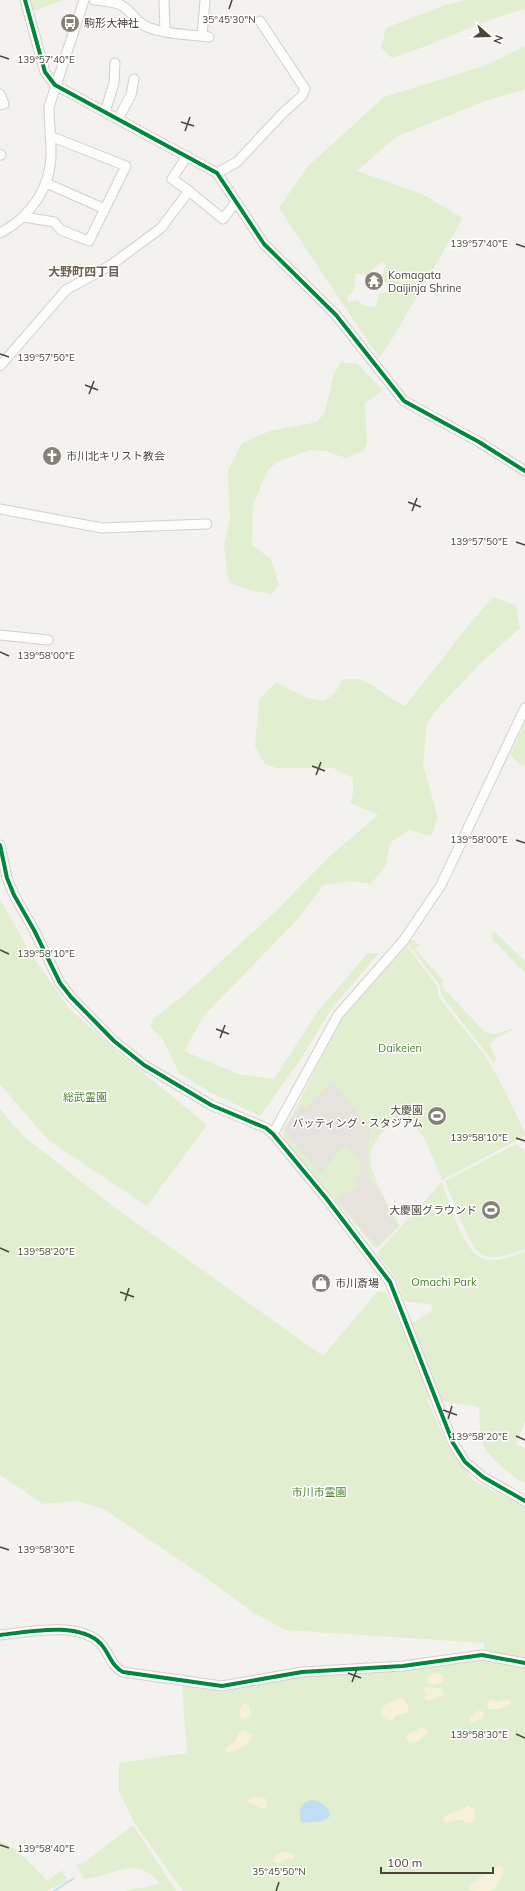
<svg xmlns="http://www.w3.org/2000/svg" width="525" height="1891" font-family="Mulish,'Noto Sans JP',sans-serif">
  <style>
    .green { fill: #e1eecf; fill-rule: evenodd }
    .sand { fill: #f7f0da }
    .parking { fill: #e6e3df }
    .water { fill: #c0ddf1 }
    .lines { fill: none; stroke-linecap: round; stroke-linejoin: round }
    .stream { stroke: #c0ddf1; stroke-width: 2 }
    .minor-casing { stroke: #d2d0cb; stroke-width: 11 }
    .minor { stroke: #fdfdfc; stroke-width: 9 }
    .cycleway-casing { stroke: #fff; stroke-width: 6 }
    .cycleway { stroke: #00873e; stroke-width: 4 }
    .ticks { fill: none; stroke: #4b4439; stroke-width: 1.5 }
    .labels { text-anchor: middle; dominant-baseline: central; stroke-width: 3; stroke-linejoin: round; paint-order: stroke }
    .poi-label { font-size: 11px; fill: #4b4439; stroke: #fff; text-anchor: start }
    .park-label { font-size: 11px; fill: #4a7f2a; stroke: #fff }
    .neighbourhood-label { font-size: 12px; font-weight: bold; fill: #6e6250; stroke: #fff }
    .ticks-label { font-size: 10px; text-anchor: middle; fill: #4b4439; stroke: #fff; stroke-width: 3; stroke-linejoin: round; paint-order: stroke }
  </style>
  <rect width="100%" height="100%" fill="#f4f2ee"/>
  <!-- green -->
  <g class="green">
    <path d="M27,0H63L34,11Z"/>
    <path d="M466,0H525V9C479,21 437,44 392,58L381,48L386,28L445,5Z"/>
    <path d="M525,46V89L482,102L396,137L357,171L422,194L463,218L392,339L379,358L279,208L307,167L384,97L484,66ZM382,262L386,265L380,280L392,285L390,290L379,294L375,308L362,305L357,300L348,302L347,296C357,290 355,284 355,274C360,273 364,276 370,274L372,270Z"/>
    <path d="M341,362L357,364L383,390L365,404L367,442L364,451L346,458L325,451L310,450L277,462L268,470L253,504L252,545L271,559L279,585L272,594L249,590L230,583L227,573L224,544L230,520L228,471L242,443L270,431L317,422L325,412L334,373Z"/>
    <path d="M493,597L516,605L520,628L481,663L439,707L427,723L423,765L438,818L431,836L409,830L390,843L386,865L371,884L350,881L324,885L296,921L204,1016L184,1051L238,1074L274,1079L318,1011L368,953H379L332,1008L300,1060L260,1116L208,1091L179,1073L162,1038L150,1027L153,1019L184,995L275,912L330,856L378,815L350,803L353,793V778L333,768H276L265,764L255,747L259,699L276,682L307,698L324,701L335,693L342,680C349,679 358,678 364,681C379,688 390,699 405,706L472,621Z"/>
    <path d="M525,723V765L523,767L510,755Z"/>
    <path d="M0,899L31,954L69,1008L116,1051L207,1125L147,1206L48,1140L0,1084Z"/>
    <path d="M495,932L525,961V973L493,940L492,933Z"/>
    <path d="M412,939L419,945L415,949L443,980L442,987L485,1032L495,1034L518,1027L496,1038L489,1045L496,1058L494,1063L441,995L440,986L408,944Z"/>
    <path d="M407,946L438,987V996L486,1057L502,1085L525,1132V1136L442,1180L425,1139L404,1111C392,1123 376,1135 371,1152C365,1169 391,1209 400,1226L376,1249L285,1140L283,1133L342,1018Z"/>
    <path d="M0,1109L22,1135L114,1207L323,1356L377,1292H386L402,1329L431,1312L432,1305L404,1301L395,1278L377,1253L442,1182C450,1203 459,1241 478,1256C489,1265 514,1257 525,1251V1421L516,1444L525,1448V1484C515,1479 489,1457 484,1447C479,1434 480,1420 479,1407L427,1399L449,1449L474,1481L525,1507V1661L485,1652L484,1643L286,1630L254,1613L206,1578L102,1508L76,1501L43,1504L0,1475Z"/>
    <path d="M516,1144L525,1151V1248C514,1254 489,1263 478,1252C467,1240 452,1198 445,1181Z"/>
    <path d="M482,1658L525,1667V1891H183L135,1824L119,1791V1763L187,1753L182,1685L222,1692L305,1676Z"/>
    <path d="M133,1825L176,1891H124L160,1884C135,1853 117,1876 84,1879L76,1865L85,1862Z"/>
    <path d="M0,1841L17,1850L47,1881L62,1870L67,1881L47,1891H0Z"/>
  </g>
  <!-- sand -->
  <g class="sand">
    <path d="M435,1673L443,1675V1682L435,1685L427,1683L428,1676Z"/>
    <path d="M428,1687L441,1688L444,1695L427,1701L424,1697L427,1694L423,1692L425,1688Z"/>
    <path d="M403,1698L409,1706L407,1713L395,1716L392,1721L385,1719L381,1714L382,1707L396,1699Z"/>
    <path d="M490,1699L497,1702L509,1699L511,1704L500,1709H489L487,1704Z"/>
    <path d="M244,1704L249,1705L251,1714L250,1716L242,1719C238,1715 239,1707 244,1704Z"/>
    <path d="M477,1711H482L484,1713L482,1719L471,1723L469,1719Z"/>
    <path d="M420,1727L426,1729L427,1732C423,1739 415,1745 408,1741L406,1738L408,1734L416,1731Z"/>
    <path d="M244,1730L253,1735C250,1746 238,1749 229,1753L225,1752V1748L234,1742L239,1733Z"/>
    <path d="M253,1797L264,1798L268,1801L266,1808L262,1809L248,1802L249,1799Z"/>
    <path d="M468,1806L476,1810L475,1820C468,1827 466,1820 458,1820C454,1820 449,1823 445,1823L442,1821L445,1816Z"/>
    <path d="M284,1852H289L295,1855L294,1859H285L281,1863H275L274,1856Z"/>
    <path d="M500,1865L503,1867C505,1876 498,1888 489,1891C484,1891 474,1891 470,1890L469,1887C472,1882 496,1866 500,1865Z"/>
  </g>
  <!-- parking -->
  <path class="parking" d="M331,1082L337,1087L371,1130L367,1157L368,1177L385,1200L383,1202L390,1210L388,1212L398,1226L377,1246L338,1199L348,1190L351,1193L359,1185L354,1179L361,1172L359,1158L345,1145L320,1174L283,1129L302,1106L306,1109Z"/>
  <!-- water -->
  <path class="water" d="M312,1800C321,1802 327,1805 330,1814L329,1817L322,1821L302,1823C297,1812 300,1802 312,1800Z"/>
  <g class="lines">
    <!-- stream -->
    <path class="stream" d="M54,1891L73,1879"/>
    <!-- minor casing -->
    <g class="minor-casing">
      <g id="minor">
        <path d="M25,0L45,72L55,85L217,173L264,244L336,315L404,401L479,442L525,471"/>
        <path d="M94,0C103,1 116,1 124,7C134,14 137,24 150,28C168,35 189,34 209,37"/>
        <path d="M164,0L165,32"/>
        <path d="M202,36L205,0"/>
        <path d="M0,94L4,104L0,105"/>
        <path d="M105,112L114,83L115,63"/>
        <path d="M118,119L131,95L134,79"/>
        <path d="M0,154L1,155"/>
        <path d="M217,173L237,162L283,113L302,96L305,89L260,21"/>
        <path d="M46,183L105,209"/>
        <path d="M189,191L223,219L236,202"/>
        <path d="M24,217L54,222L61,230L89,241L126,166L50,136"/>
        <path d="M0,233C31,217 52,186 51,151C51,136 49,122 49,107L84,0"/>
        <path d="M0,366L66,290L111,265L161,228L189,191L172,179L187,156"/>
        <path d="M0,509L102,528L207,524"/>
        <path d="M0,635L48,640"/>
        <path d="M0,845L7,878L14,895L34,930L60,983L71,997L114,1041L144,1065L211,1105L266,1128L273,1134L326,1198L390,1282L453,1443L465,1462L483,1477L525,1501"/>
        <path d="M273,1134L338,1015L404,940L441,885L525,708"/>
        <path d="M0,1635C28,1632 79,1621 101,1644C109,1653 112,1667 123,1672L222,1686L302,1672L403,1666L482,1655L525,1663"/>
      </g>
    </g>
    <!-- minor -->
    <use href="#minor" class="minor"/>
    <!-- cycleway casing -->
    <g class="cycleway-casing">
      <g id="cycleway">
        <path d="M25,0L45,72L55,85L217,173L264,244L336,315L404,401L479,442L525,471"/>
        <path d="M0,845L7,878L14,895L34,930L60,983L71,997L114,1041L144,1065L211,1105L266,1128L273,1134L326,1198L390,1282L453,1443L465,1462L483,1477L525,1501"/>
        <path d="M0,1635C28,1632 79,1621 101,1644C109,1653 112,1667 123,1672L222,1686L302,1672L403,1666L482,1655L525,1663"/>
      </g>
    </g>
    <!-- cycleway -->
    <use href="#cycleway" class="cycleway"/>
  </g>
  <!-- ticks -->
  <path class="ticks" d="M229,9L232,0M0,56L9,59M181,122L194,126M185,131L190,117M516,244L525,247M0,354L9,357M85,385L98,390M89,394L94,381M408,502L421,507M412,511L417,498M516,542L525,545M0,652L9,656M312,766L325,771M316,775L321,762M516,840L525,843M0,950L9,954M216,1029L229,1034M220,1038L225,1025M516,1138L525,1141M0,1248L9,1252M120,1292L134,1297M125,1301L129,1288M443,1410L457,1415M448,1419L452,1406M516,1436L525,1440M0,1547L9,1550M348,1673L361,1678M352,1682L357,1669M516,1734L525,1738M0,1845L9,1848M276,1891L279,1882"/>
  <!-- icons -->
  <defs>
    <g id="bus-disc" transform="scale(1)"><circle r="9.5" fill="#868178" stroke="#fff"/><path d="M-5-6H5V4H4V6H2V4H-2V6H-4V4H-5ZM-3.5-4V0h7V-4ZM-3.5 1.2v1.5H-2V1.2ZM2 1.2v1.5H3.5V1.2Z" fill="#fff"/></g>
    <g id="temple-disc" transform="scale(1)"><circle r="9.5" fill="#868178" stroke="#fff"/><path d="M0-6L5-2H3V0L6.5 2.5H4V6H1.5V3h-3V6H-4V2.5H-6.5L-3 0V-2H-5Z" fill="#fff"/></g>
    <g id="church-disc" transform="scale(1)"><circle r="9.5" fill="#868178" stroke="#fff"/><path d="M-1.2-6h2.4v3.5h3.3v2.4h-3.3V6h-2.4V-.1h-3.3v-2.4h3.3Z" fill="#fff"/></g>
    <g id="stadium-disc" transform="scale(1)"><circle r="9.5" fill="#868178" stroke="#fff"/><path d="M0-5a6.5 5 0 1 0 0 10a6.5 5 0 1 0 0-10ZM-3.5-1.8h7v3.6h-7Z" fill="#fff"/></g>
    <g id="shop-disc" transform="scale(1)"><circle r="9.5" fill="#868178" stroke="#fff"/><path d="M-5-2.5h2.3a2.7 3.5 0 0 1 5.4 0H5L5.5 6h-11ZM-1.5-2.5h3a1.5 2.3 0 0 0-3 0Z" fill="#fff"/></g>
  </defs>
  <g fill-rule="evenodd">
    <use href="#bus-disc" x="70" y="23"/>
    <use href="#temple-disc" x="374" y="281"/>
    <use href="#church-disc" x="52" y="456"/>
    <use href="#stadium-disc" x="437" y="1116"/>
    <use href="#stadium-disc" x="491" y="1210"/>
    <use href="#shop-disc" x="321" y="1283"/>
  </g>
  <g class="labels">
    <!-- poi labels -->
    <g class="poi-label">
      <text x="84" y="23">駒形大神社</text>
      <text x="388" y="275">Komagata<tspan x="388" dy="13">Daijinja Shrine</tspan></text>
      <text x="66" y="456">市川北キリスト教会</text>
      <text x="423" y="1110" text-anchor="end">大慶園<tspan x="423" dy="13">バッティング・スタジアム</tspan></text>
      <text x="477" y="1210" text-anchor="end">大慶園グラウンド</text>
      <text x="335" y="1283">市川斎場</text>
    </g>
    <!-- park labels -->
    <g class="park-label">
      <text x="400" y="1048">Daikeien</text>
      <text x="85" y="1097">総武霊園</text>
      <text x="444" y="1282">Omachi Park</text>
      <text x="319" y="1492">市川市霊園</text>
    </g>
    <!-- neighbourhood labels -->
    <g class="neighbourhood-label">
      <text x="84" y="271">大野町四丁目</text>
    </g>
  </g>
  <g class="ticks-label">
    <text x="229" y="23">35°45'30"N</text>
    <text x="46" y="63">139°57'40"E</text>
    <text x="479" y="247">139°57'40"E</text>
    <text x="46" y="361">139°57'50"E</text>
    <text x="479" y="545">139°57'50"E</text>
    <text x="46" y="659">139°58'00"E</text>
    <text x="479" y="843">139°58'00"E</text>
    <text x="46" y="957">139°58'10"E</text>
    <text x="479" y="1141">139°58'10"E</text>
    <text x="46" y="1255">139°58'20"E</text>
    <text x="479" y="1440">139°58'20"E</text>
    <text x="46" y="1553">139°58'30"E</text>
    <text x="479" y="1738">139°58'30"E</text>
    <text x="46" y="1852">139°58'40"E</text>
    <text x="279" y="1875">35°45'50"N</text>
  </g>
  <!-- north arrow -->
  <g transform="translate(489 36) rotate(110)" stroke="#ffffff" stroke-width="3" paint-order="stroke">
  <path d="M0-3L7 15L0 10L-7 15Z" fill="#4b4439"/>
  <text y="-6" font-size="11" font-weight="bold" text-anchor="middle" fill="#4b4439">N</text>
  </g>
  <!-- scale -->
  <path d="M381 1867v6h112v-6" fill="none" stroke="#4b4439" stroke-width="2"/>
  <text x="387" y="1867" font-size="12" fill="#4b4439" stroke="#ffffff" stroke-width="3" paint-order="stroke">100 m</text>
</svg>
